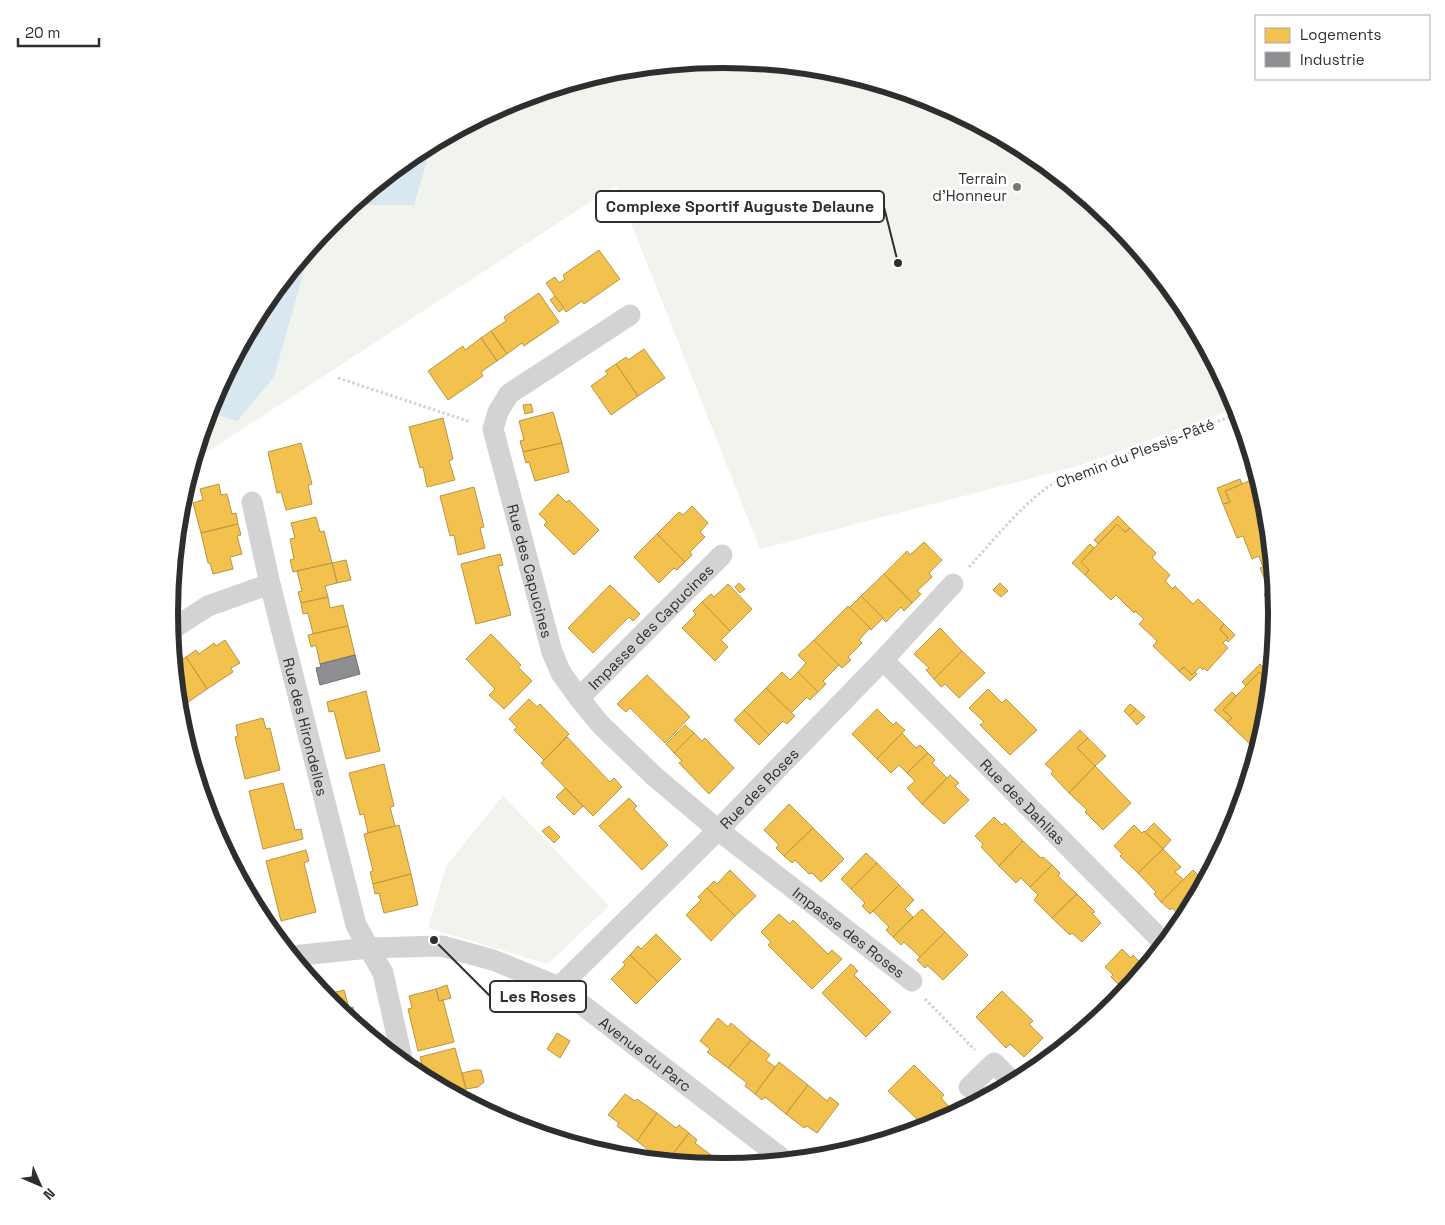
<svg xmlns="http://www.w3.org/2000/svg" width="1445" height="1225" font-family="'Space Grotesk',sans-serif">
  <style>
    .green { fill: #f0f4ec }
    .water { fill: #d9e7f1 }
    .homes { fill: #f2c14e; stroke: #b79544 }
    .industry { fill: #8d8d92; stroke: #707074 }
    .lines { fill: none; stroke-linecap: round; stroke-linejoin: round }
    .path { stroke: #d3d3d3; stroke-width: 3; stroke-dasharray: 2.5 2.5; stroke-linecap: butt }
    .minor { stroke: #d3d3d3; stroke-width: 21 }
    .poi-dot { fill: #777; stroke: #fff; stroke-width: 2 }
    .labels { text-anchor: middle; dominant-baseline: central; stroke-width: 5; stroke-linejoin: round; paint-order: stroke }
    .poi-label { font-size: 15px; fill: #2e2e2e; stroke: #fff; text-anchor: end }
    .street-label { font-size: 15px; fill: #2e2e2e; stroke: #fff }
    .rim { fill: none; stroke: #2e2e2e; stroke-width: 6 }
    .leader { fill: none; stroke: #2e2e2e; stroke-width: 2 }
    .callout-dot { fill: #2e2e2e; stroke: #fff; stroke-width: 2 }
    .callout { fill: #fff; stroke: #2e2e2e; stroke-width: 2 }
    .callout-label { font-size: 16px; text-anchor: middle; font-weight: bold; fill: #2e2e2e }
  </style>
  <rect width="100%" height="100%" fill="#fff"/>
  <!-- green -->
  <g class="green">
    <path d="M723,59L831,69L935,101L1030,152L1114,221L1183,305L1234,401L1236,408L1078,466L760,549L616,185L192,462L211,400L262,305L331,221L415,152L511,101L615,69Z"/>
    <path d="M503,796L609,906L548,964L428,928L446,866Z"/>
  </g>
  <!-- water -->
  <g class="water">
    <path d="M432,143L414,205H351L415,152Z"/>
    <path d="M311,246L274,377L237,421L214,414L210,404L211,400L262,305Z"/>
  </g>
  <!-- homes -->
  <g class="homes">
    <path d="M599,250L620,279L584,304L582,301L566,312L546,283L555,277L559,283L565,279L563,275Z"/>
    <path d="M539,293L559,322L524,346L522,343L507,354L491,331L506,321L504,317Z"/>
    <path d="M555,296L564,308L559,312L550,300Z"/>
    <path d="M491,331L507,354L497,361L481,338Z"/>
    <path d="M481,338L497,361L481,372L483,376L448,400L428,371L463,346L465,350Z"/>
    <path d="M644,349L665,378L638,396L616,364L626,357L628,360Z"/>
    <path d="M616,364L638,396L611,415L591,386L608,374L605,371Z"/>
    <path d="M531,404L533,412L525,414L523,405Z"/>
    <path d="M553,412L562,443L523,452L520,441L524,440L519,421Z"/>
    <path d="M443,418L453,459L449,461L455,480L427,487L423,467L420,468L409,427Z"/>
    <path d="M301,443L312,484L308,485L312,504L286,510L281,492L277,493L268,452Z"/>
    <path d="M562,443L569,472L535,481L529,462L526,463L523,452Z"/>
    <path d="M1256,478H1257L1266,505L1276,613L1275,621L1264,594L1270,591L1260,568L1263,567L1259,556L1252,559L1243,536L1237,538L1223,504L1230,502L1225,491Z"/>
    <path d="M1240,479L1242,484L1225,491L1230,502L1223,504L1217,488Z"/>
    <path d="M219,484L221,495L227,494L232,514L236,513L238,524L201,533L193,503L203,500L200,489Z"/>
    <path d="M474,487L484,527L480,528L485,548L458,555L454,535L450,536L440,496Z"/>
    <path d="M558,494L566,502L569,500L599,530L574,555L544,525L547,522L539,514Z"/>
    <path d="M692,506L708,523L700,532L705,537L690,552L692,555L685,562L657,534L679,512L683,515Z"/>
    <path d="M1118,516L1130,528L1125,532L1117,524L1098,544L1094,540Z"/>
    <path d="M316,517L320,532L324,531L332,563L293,572L290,560L294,559L290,539L295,538L291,523Z"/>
    <path d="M238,524L241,535L237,536L242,554L230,557L233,569L213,574L210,563H208L201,533Z"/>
    <path d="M1117,524L1125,532L1130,528L1156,553L1152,558L1170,575L1165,581L1173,589L1175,586L1193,604L1198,599L1224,624L1220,629L1228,638L1223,643L1228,648L1207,671L1204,668L1203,670L1200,667L1192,675L1184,667L1179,671L1153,646L1157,641L1139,624L1144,619L1135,611L1134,613L1116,595L1111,600L1085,575L1089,570L1081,562Z"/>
    <path d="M657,534L685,562L677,570L674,568L659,583L634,557Z"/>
    <path d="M924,542L942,560L929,573L932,577L917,591L921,594L912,603L884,574L907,551L910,555Z"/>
    <path d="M1090,544L1094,548L1081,562L1089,570L1085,575L1072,563Z"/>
    <path d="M500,554L503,565L498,566L511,615L476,624L461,564Z"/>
    <path d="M346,560L351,580L337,583L332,563Z"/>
    <path d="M332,563L337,583L325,586L328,597L301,603L298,592L302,591L297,571Z"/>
    <path d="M884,574L912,603L904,611L901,607L886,622L861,596Z"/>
    <path d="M739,583L745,589L740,593L735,587Z"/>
    <path d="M1000,583L1008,591L1001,597L993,590Z"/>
    <path d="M728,584L752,609L730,631L702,602L711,594L714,597Z"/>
    <path d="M610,585L640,614L633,621L629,617L593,653L568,628Z"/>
    <path d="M861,596L883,618L871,630L849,608Z"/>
    <path d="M328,597L330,608L343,605L348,626L313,634L308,613L303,614L301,603Z"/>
    <path d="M702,602L730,631L721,640L728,647L715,661L682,628L696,614L693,611Z"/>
    <path d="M848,606L870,628L859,640L862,643L848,657L851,660L842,668L814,640Z"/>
    <path d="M1224,624L1235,635L1228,642L1226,640L1228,638L1220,629Z"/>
    <path d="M348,626L355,655L320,664L316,645L311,647L308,635Z"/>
    <path d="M940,628L962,651L934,679L926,670L929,668L914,654Z"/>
    <path d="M491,634L521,665L518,667L532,681L504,709L489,695L495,689L466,659Z"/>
    <path d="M225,640L240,663L231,668L233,672L207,689L186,657L196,650L199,654L214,643L216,646Z"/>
    <path d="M814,640L839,665L823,681L826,684L818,692L798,672L806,663L798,655Z"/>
    <path d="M962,651L985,673L959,698L945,684L941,687L934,679Z"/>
    <path d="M186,657L207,689L181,707L178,704L174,670L178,668L176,664Z"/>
    <path d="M1260,664L1270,674V678L1268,680L1259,672L1246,686L1242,682Z"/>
    <path d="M1184,667L1192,675L1195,672L1197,674L1190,681L1179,671Z"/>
    <path d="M782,672L790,680L798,672L818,692L810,700L807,697L791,713L766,688Z"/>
    <path d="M1259,672L1268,680L1270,678L1266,721L1259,744L1254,748L1227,722L1232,718L1223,710Z"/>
    <path d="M647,675L690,717L665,743L630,708L626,712L617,704Z"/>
    <path d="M766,688L795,716L787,724L783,721L769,735L744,710Z"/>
    <path d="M988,689L1002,703L1006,699L1037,730L1010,755L980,725L984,722L969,708Z"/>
    <path d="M366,691L380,751L346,759L334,711L329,712L327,702Z"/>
    <path d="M1232,692L1236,696L1223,710L1232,718L1227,722L1214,710Z"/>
    <path d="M529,699L537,707L540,704L569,734L544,760L514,730L517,727L509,719Z"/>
    <path d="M1130,704L1136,709L1129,716L1124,711Z"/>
    <path d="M877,709L893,725L896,722L905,730L877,759L852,734Z"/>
    <path d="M1136,709L1145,717L1137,725L1129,716Z"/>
    <path d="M744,710L769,735L759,745L734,720Z"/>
    <path d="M263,718L266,729L270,728L280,770L245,779L235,737L238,736L236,725Z"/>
    <path d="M685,725L694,733L674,753L666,744Z"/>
    <path d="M1080,730L1088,738L1077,748L1095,766L1069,793L1051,774L1053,771L1045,764Z"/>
    <path d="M694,733L702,741L705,738L734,768L709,794L679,763L682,761L674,753Z"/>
    <path d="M902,733L916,748L920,745L928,753L907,773L899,765L891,773L877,759Z"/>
    <path d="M567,737L610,782L614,778L622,787L593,816L541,763Z"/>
    <path d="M1088,738L1106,756L1095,766L1077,748Z"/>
    <path d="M928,753L935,760L932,763L947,778L922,804L907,788L915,781L907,773Z"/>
    <path d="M384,764L394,806L390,807L395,826L368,833L364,814L360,815L349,773Z"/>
    <path d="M1095,766L1131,803L1103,830L1085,812L1087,810L1069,793Z"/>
    <path d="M950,775L959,783L955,786L969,800L944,824L922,804Z"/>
    <path d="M283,783L295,830L301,829L303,839L263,849L249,791Z"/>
    <path d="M565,788L583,806L574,815L556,797Z"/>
    <path d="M629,798L637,806L634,809L668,845L642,870L599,826Z"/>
    <path d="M789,804L813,828L784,856L776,848L779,845L764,830Z"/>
    <path d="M994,817L1002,825L1005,823L1023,841L999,866L981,847L983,844L975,836Z"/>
    <path d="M1154,823L1171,840L1163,849L1145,832Z"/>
    <path d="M399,825L411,874L373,884L370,872L373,871L364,834Z"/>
    <path d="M1134,825L1142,833L1144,831L1163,849L1138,873L1120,856L1122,854L1114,846Z"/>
    <path d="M549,826L560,837L554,843L542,831Z"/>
    <path d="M813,828L844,859L821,882L812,873L809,874L795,860L792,863L784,856Z"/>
    <path d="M1023,841L1041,858L1043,857L1052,865L1030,887L1021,878L1016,883L999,866Z"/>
    <path d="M1163,849L1181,867L1175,872L1184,880L1161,902L1154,894L1156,892L1138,873Z"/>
    <path d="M306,850L309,861L304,863L316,912L281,921L266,861Z"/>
    <path d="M866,853L877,863L851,889L841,879Z"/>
    <path d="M877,863L899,885L870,914L862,906L865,903L851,889Z"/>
    <path d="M1052,865L1060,873L1058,876L1077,894L1052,918L1034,900L1038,895L1030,887Z"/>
    <path d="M730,870L756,896L735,916L707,888L714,881L717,884Z"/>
    <path d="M1193,870L1202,879L1198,883L1201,886L1184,919L1172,908L1170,910L1161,902Z"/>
    <path d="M411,874L418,905L384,913L379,893L375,894L373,884Z"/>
    <path d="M899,885L914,900L905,909L913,917L893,937L886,930L889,927L873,911Z"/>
    <path d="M707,888L735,916L711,941L686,915L701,900L698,897Z"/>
    <path d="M1077,894L1095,912L1092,913L1101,923L1082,942L1072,933L1070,935L1052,918Z"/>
    <path d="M922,909L945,932L920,957L904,942L901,945L893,937Z"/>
    <path d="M779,914L790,924L793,920L828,954L832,950L842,959L812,989L768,945L771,942L761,932Z"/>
    <path d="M945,932L968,955L943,980L927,965L925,968L917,960Z"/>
    <path d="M656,934L681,959L658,982L630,955L638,946L641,949Z"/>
    <path d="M1122,949L1131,958L1133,955L1145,967L1125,991L1111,977L1113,975L1105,967Z"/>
    <path d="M630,955L658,982L636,1004L611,979L625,965L623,962Z"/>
    <path d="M851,964L858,971L854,975L891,1012L866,1037L822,993Z"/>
    <path d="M447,985L451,998L439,1001L436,989Z"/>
    <path d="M436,989L439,1001L443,1000L454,1042L418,1051L408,1009L412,1008L409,996Z"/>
    <path d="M344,990L349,1008L353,1007L356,1019L351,1021L331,1004L323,995Z"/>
    <path d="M1002,991L1033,1021L1029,1024L1043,1038L1024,1057L1010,1044L1006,1048L976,1017Z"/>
    <path d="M718,1018L728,1027L731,1023L751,1040L728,1068L707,1052L710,1049L700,1041Z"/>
    <path d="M557,1033L570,1041L560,1058L547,1049Z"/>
    <path d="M751,1040L770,1055L766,1060L775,1067L755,1094L745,1086L747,1083L728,1068Z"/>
    <path d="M455,1048L466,1089L462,1091L464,1099L426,1079L420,1057Z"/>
    <path d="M779,1062L808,1085L786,1114L765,1097L762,1100L755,1094Z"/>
    <path d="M914,1065L944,1095L941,1098L955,1113H954L930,1125L922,1118L919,1121L888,1091Z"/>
    <path d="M475,1070H481L484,1082L478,1087L466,1089L462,1073Z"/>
    <path d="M808,1085L827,1101L830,1097L839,1104L817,1133L807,1126L804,1128L786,1114Z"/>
    <path d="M625,1094L635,1101L637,1099L657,1113L637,1141L617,1126L619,1123L608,1115Z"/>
    <path d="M657,1113L676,1128L679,1125L689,1133L668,1161L654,1159L656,1156L637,1141Z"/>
    <path d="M689,1133L697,1140L695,1143L715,1158L710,1165L672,1161L669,1159Z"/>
    <path d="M715,1158L725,1166L710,1165Z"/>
  </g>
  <!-- industry -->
  <path class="industry" d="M355,655L360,674L320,685L316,668L321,667L320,664Z"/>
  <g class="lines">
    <!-- path -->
    <g class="path">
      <path d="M338,378L471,422"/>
      <path d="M969,567C997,537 1026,498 1062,478L1238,414"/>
      <path d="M925,999L975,1050"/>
    </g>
    <!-- minor -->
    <g class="minor">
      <path id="s1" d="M630,315L509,394L498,412L493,429L552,652L561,673L579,698L600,724L654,776L718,830L912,981"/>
      <path id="s2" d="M252,502L270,584L356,925L383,973L403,1063"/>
      <path d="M171,630L208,606L270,584"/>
      <path id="s3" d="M883,660L1164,943"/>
      <path id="s4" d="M579,698L722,555"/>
      <path id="s5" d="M292,956L369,948L442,946L493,960L559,987L784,1160"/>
      <path id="s6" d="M559,987L718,830L883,660L953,584"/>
      <path d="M969,1087L994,1063L1013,1082"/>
    </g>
  </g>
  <!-- markers -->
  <circle class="poi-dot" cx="1017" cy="187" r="5"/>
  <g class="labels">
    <!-- poi labels -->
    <g class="poi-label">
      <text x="1007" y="178">Terrain<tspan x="1007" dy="17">d'Honneur</tspan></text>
    </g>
    <!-- street labels -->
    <g class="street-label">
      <text transform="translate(1135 453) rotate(-21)">Chemin du Plessis-Pâté</text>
      <text stroke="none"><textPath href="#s1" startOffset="330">Rue des Capucines</textPath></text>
      <text stroke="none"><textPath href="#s4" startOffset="101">Impasse des Capucines</textPath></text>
      <text stroke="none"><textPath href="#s2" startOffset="231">Rue des Hirondelles</textPath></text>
      <text stroke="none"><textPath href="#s6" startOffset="282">Rue des Roses</textPath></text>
      <text stroke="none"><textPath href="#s3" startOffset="199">Rue des Dahlias</textPath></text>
      <text stroke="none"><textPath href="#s1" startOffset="826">Impasse des Roses</textPath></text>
      <text stroke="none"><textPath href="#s5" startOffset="384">Avenue du Parc</textPath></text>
    </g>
  </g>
  <!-- crop -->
  <path d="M0 0H1445V1225H0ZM178 613a545 545 0 1 1 1090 0a545 545 0 1 1-1090 0Z" fill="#fff" fill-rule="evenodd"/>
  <path class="rim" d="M178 613a545 545 0 1 1 1090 0a545 545 0 1 1-1090 0Z"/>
  <!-- callouts -->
  <path class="leader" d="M898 263L884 207M434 940L490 996"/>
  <g class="callout-dot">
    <circle cx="898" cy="263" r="5"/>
    <circle cx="434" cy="940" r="5"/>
  </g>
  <g class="callout">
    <rect x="596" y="191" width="288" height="31" rx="5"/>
    <rect x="490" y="981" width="96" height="31" rx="5"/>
  </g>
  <g class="callout-label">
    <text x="740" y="212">Complexe Sportif Auguste Delaune</text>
    <text x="538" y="1002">Les Roses</text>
  </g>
  <!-- legend -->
  <rect x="1255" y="15" width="175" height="65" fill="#ffffff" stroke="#ababab"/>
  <rect x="1265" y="28" width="25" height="15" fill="#f2c14e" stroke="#ababab"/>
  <text x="1300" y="40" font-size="15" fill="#2e2e2e">Logements</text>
  <rect x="1265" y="52" width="25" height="15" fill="#8d8d92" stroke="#ababab"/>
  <text x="1300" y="65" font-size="15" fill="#2e2e2e">Industrie</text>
  <!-- north arrow -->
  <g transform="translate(40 1185) rotate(135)" stroke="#ffffff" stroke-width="4" paint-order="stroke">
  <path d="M0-4L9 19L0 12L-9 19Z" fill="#2e2e2e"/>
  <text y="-8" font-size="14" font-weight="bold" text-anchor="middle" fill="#2e2e2e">N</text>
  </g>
  <!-- scale -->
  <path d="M18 38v8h81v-8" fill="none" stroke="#2e2e2e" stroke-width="2.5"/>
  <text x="25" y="38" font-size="15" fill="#2e2e2e" stroke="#ffffff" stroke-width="4" paint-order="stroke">20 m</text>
</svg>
